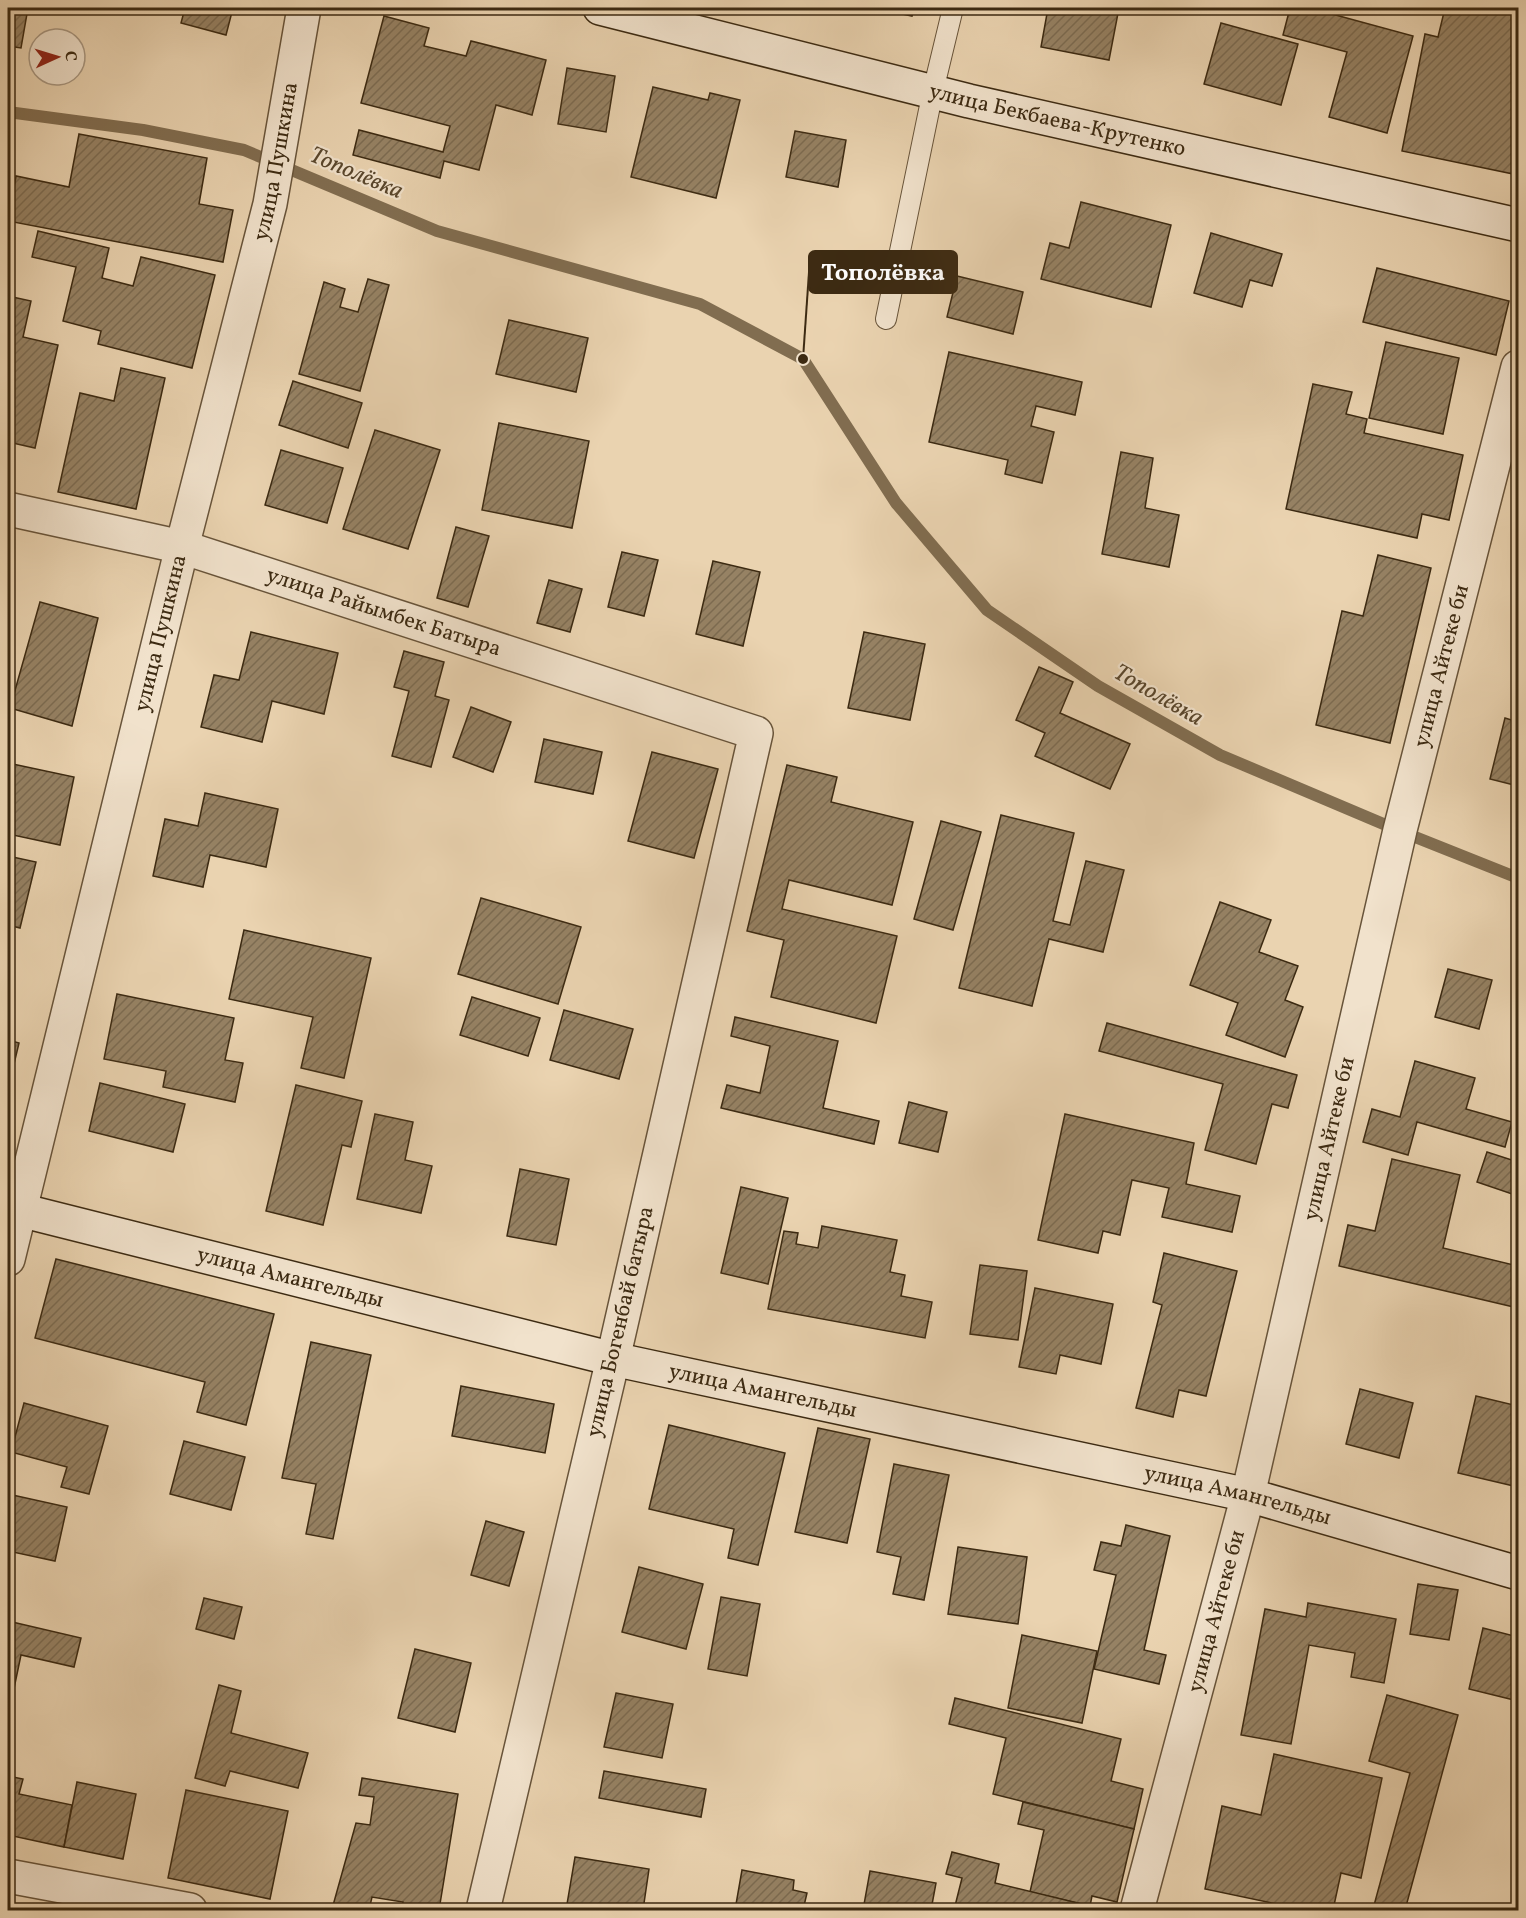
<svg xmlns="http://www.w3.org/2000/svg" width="1526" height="1918" font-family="Vollkorn,serif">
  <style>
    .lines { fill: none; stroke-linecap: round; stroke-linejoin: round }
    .stream { stroke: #816d50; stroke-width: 12 }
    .building { fill: url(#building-hatch); stroke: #3c2a12; stroke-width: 1.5 }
    .lane-casing { stroke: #68543a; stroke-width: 22 }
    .street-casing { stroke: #68543a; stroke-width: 36 }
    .secondary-casing { stroke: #3c2a12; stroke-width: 36 }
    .lane { stroke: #f1e2cc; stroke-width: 20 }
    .street { stroke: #f1e2cc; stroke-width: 33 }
    .secondary { stroke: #f1e2cc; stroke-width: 33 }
    .labels { text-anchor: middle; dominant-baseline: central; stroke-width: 4.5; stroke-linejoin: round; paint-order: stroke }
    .street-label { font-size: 22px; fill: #3c2a12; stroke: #f1e2cc }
    .water-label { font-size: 24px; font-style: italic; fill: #59462c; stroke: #f1e2cc }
    .leader { fill: none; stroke: #3c2a12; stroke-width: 2 }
    .callout-dot { fill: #3c2a12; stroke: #f1e2cc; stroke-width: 2 }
    .callout { fill: #3c2a12; stroke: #3c2a12; stroke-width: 2 }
    .callout-label { font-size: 24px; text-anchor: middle; font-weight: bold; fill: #fff }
  </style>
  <defs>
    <pattern id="building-hatch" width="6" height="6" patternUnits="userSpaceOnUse" patternTransform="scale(1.5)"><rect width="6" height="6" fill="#968264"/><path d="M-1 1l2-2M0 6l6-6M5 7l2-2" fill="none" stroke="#7c6b51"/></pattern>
  </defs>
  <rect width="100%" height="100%" fill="#ead3b0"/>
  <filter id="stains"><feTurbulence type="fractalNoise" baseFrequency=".00333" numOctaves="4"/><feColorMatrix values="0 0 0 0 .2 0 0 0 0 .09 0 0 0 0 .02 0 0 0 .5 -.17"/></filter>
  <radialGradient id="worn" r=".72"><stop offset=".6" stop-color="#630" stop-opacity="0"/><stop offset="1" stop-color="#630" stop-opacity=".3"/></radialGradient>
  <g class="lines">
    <!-- stream -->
    <path class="stream" d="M8,112L143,130L244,150L437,231L700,304L803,359L896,503L987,610L1098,686L1220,755L1400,831L1518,878"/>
  </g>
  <!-- building -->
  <g class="building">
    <path d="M8,8H28L21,48L8,46Z"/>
    <path d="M185,8H233L226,35L181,23Z"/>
    <path d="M875,8H914L912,16Z"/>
    <path d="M1048,8H1119L1109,60L1041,47Z"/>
    <path d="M1290,8H1310L1413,36L1387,133L1329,117L1347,52L1283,35Z"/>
    <path d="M1445,8H1518V87L1515,105L1518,106V175L1402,151L1425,34L1438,37Z"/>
    <path d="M384,16L429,28L424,46L466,56L471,41L546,60L532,115L496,105L479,170L444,161L440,178L353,155L359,130L443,152L450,126L361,103Z"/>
    <path d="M1221,23L1298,44L1281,105L1204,84Z"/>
    <path d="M567,68L615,76L606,132L558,124Z"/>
    <path d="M653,87L708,100L710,93L740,100L716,198L631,177Z"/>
    <path d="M795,131L846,140L838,187L786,177Z"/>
    <path d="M79,134L207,158L199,204L233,210L223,262L8,221L16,176L69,187Z"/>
    <path d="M1081,202L1171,225L1151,307L1041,279L1050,243L1069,248Z"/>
    <path d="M38,231L109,248L102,278L133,286L141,257L215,275L192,368L98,344L101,331L63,321L76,267L32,257Z"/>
    <path d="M1211,233L1282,254L1272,286L1250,280L1242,307L1194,293Z"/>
    <path d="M1377,268L1509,301L1496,355L1363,322Z"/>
    <path d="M957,276L1023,292L1013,334L947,317Z"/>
    <path d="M368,279L389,285L360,391L299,374L324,282L345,289L340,307L358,312Z"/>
    <path d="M8,296L31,301L23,337L58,345L35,448L8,442Z"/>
    <path d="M509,320L588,338L576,392L496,374Z"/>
    <path d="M1386,342L1459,358L1443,434L1369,418Z"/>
    <path d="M949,352L1082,382L1075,415L1036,406L1031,426L1054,432L1042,483L1005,474L1008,460L929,442Z"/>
    <path d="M121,368L165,378L136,509L58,492L80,393L114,401Z"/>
    <path d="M293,381L362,403L348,448L279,425Z"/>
    <path d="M1313,384L1352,392L1346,414L1367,419L1364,433L1463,455L1449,520L1422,514L1417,538L1286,509Z"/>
    <path d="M499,423L589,441L572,528L482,510Z"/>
    <path d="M375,430L440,450L408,549L343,529Z"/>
    <path d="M281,450L343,468L327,523L265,505Z"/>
    <path d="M1121,452L1153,458L1145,508L1179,515L1169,567L1102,554Z"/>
    <path d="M456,527L489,536L468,607L437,598Z"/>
    <path d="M622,552L658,560L644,616L608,607Z"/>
    <path d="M1378,555L1431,568L1390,743L1316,725L1342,611L1363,616Z"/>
    <path d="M713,561L760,572L743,646L696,634Z"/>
    <path d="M549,580L582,589L570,632L537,623Z"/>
    <path d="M40,602L98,618L72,726L10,708Z"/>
    <path d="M251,632L338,653L324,714L272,701L262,742L201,727L214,675L239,680Z"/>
    <path d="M864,632L925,644L910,720L848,708Z"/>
    <path d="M404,651L444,662L435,696L449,700L431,767L392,756L409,691L394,687Z"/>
    <path d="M1039,667L1073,682L1060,713L1130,744L1110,789L1035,756L1045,733L1016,720Z"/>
    <path d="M471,707L511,722L493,772L453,757Z"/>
    <path d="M1505,718L1518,722V786L1490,779Z"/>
    <path d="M544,739L602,752L593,794L535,782Z"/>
    <path d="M652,752L718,769L694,858L628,841Z"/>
    <path d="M8,763L74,777L60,845L8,834Z"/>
    <path d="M787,765L837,777L831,802L913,822L892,905L789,880L782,909L897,936L876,1023L771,997L784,940L747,931Z"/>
    <path d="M205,793L278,809L266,867L210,855L203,887L153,876L165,819L198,826Z"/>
    <path d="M1001,815L1074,833L1053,921L1070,925L1086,861L1124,870L1103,952L1049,939L1032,1006L959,988Z"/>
    <path d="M941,821L981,832L953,930L914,919Z"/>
    <path d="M8,856L36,862L20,928L8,925Z"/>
    <path d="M481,898L581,927L558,1004L458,974Z"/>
    <path d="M1220,902L1271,920L1259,952L1298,966L1285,1000L1303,1007L1285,1057L1226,1035L1238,1003L1190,985Z"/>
    <path d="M244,930L371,958L344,1078L301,1068L313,1017L229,999Z"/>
    <path d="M1448,969L1492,980L1479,1029L1435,1017Z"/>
    <path d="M117,994L234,1018L225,1060L243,1063L235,1102L163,1087L166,1071L104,1059Z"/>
    <path d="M472,997L540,1018L528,1056L460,1035Z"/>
    <path d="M564,1010L633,1029L619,1079L550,1060Z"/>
    <path d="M735,1017L838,1041L823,1108L879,1121L874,1144L721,1108L727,1085L760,1093L770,1046L731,1036Z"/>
    <path d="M1107,1023L1297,1075L1288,1108L1272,1104L1256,1164L1205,1150L1223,1084L1099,1051Z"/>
    <path d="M8,1040L19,1043L8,1089Z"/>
    <path d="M1415,1061L1475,1078L1466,1109L1512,1122L1505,1147L1417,1122L1408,1155L1363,1142L1372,1109L1400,1117Z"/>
    <path d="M100,1083L185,1104L173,1152L89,1131Z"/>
    <path d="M296,1085L362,1101L351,1147L342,1145L323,1225L266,1211Z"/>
    <path d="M909,1102L947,1112L938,1152L899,1143Z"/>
    <path d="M375,1114L413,1122L405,1160L432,1166L421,1213L357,1199Z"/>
    <path d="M1065,1114L1194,1143L1186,1184L1240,1196L1232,1232L1162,1217L1169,1188L1132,1180L1120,1235L1103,1231L1098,1253L1038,1240Z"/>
    <path d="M1487,1152L1518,1162V1196L1477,1182Z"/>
    <path d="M1392,1159L1460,1175L1443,1248L1518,1266V1308L1339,1266L1348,1225L1375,1231Z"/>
    <path d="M520,1169L569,1179L556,1245L507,1236Z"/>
    <path d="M741,1187L788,1198L768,1284L721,1273Z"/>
    <path d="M822,1226L897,1240L890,1272L905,1275L901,1296L932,1302L925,1338L768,1309L784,1231L798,1233L796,1244L818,1248Z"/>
    <path d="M1164,1253L1237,1271L1206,1396L1179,1390L1173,1417L1136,1408L1162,1305L1153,1302Z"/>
    <path d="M56,1259L274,1314L246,1425L197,1412L205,1382L35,1338Z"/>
    <path d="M980,1265L1027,1271L1018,1340L970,1334Z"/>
    <path d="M1035,1288L1113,1304L1101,1364L1060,1355L1056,1374L1019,1367Z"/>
    <path d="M311,1342L371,1355L333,1539L306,1534L316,1484L282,1478Z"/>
    <path d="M461,1386L554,1404L545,1453L452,1436Z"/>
    <path d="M1360,1389L1413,1403L1399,1458L1346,1444Z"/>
    <path d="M1476,1396L1518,1406V1487L1458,1473Z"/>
    <path d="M24,1403L108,1426L89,1494L61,1487L67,1467L11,1452Z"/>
    <path d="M669,1425L785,1453L758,1565L728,1558L734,1529L649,1509Z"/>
    <path d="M818,1428L870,1439L847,1543L795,1532Z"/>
    <path d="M184,1441L245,1457L231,1510L170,1494Z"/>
    <path d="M894,1464L949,1475L924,1600L893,1594L901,1557L877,1552Z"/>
    <path d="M8,1494L67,1507L55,1561L8,1551Z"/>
    <path d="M486,1521L524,1532L509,1586L471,1575Z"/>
    <path d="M1126,1525L1170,1536L1144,1650L1166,1655L1159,1684L1094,1669L1116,1575L1094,1570L1101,1542L1121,1546Z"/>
    <path d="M958,1547L1027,1557L1018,1624L948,1614Z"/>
    <path d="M639,1567L703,1584L686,1649L622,1632Z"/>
    <path d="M1418,1584L1458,1590L1449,1640L1410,1634Z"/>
    <path d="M721,1597L760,1604L747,1676L708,1669Z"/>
    <path d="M204,1598L242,1607L234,1639L196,1629Z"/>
    <path d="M1308,1603L1396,1619L1384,1683L1351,1677L1355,1653L1309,1645L1291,1744L1241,1735L1265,1609L1306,1617Z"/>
    <path d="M8,1621L81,1638L74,1667L21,1655L8,1717Z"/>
    <path d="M1483,1628L1518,1637V1701L1469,1689Z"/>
    <path d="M1022,1635L1097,1651L1082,1723L1008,1708Z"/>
    <path d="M415,1649L471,1663L455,1732L398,1718Z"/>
    <path d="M219,1685L241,1691L231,1733L308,1753L298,1788L230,1771L225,1786L195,1778Z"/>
    <path d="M616,1693L673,1704L662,1758L604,1747Z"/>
    <path d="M1387,1695L1458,1715L1405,1910L1373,1909L1410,1773L1369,1761Z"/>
    <path d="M955,1698L1121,1739L1111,1781L1143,1789L1134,1829L993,1794L1006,1738L949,1724Z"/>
    <path d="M1274,1754L1382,1778L1361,1878L1341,1873L1333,1910H1305L1205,1889L1222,1806L1261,1815Z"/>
    <path d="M604,1771L706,1789L701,1817L599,1798Z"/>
    <path d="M8,1776L23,1779L19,1794L72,1805L64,1847L8,1835Z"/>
    <path d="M362,1778L458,1794L439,1910H401L403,1902L372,1897L369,1910L332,1909L356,1823L370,1825L374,1797L359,1795Z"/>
    <path d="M77,1782L136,1794L123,1859L64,1847Z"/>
    <path d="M186,1790L288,1811L270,1899L168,1878Z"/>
    <path d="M1023,1802L1134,1829L1117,1902L1092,1896L1090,1906L1030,1892L1044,1830L1018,1824Z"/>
    <path d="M952,1852L999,1864L995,1883L1090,1906L1088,1910H974L955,1906L962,1878L946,1874Z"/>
    <path d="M575,1857L649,1869L643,1910H566Z"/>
    <path d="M742,1870L794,1880L793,1890L807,1893L803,1910H735Z"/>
    <path d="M870,1871L936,1883L931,1910H863Z"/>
  </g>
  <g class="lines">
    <!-- lane casing -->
    <g class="lane-casing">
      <path id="lane" d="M886,319L933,91L953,8"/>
    </g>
    <!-- street casing -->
    <g class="street-casing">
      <g id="street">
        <path id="s1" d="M8,509L182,547L756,733L613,1359L483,1910"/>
        <path id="s2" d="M8,1259L182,547L270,204L304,8"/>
        <path d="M8,1876L190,1910"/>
        <path id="s3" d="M1137,1910L1248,1495L1400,830L1518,367"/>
      </g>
    </g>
    <!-- secondary casing -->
    <g class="secondary-casing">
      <g id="secondary">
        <path id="s4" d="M600,8L969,101L1518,225"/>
        <path id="s5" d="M8,1207L613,1359L1248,1495L1518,1573"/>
      </g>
    </g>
    <!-- lane -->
    <use href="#lane" class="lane"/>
    <!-- street -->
    <use href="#street" class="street"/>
    <!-- secondary -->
    <use href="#secondary" class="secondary"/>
  </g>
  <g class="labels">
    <!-- street labels -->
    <g class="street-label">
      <text stroke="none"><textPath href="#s4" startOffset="471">улица Бекбаева-Крутенко</textPath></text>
      <text stroke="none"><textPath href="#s2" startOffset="1130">улица Пушкина</textPath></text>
      <text stroke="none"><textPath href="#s1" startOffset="390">улица Райымбек Батыра</textPath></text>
      <text stroke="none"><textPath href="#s2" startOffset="644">улица Пушкина</textPath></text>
      <text stroke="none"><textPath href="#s3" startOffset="1281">улица Айтеке би</textPath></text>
      <text stroke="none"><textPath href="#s3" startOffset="795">улица Айтеке би</textPath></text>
      <text stroke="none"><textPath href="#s5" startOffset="291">улица Амангельды</textPath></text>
      <text transform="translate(621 1322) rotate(-77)">улица Богенбай батыра</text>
      <text stroke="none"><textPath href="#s5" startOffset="777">улица Амангельды</textPath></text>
      <text stroke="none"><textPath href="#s5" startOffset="1263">улица Амангельды</textPath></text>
      <text stroke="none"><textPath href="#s3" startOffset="309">улица Айтеке би</textPath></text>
    </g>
    <!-- water labels -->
    <g class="water-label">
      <text transform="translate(356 174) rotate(23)">Тополёвка</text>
      <text transform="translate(1158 696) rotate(30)">Тополёвка</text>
    </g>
  </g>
  <!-- callouts -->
  <path class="leader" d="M803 359L809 272"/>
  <circle class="callout-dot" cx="803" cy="359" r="6"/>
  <rect class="callout" x="809" y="251" width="148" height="42" rx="6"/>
  <g class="callout-label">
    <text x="883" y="280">Тополёвка</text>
  </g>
  <!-- margin -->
  <rect width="1526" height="1918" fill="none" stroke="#ead3b0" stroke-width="30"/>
  <rect x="9" y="9" width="1508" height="1900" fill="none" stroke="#3c2a12" stroke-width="3"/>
  <rect x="15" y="15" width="1496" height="1888" fill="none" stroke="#3c2a12" stroke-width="1.5"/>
  <!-- north arrow -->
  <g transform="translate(57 57) rotate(86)"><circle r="28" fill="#f1e2cc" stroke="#a99882" stroke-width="1.5"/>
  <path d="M0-4.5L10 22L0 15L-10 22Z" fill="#8f2418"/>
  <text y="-9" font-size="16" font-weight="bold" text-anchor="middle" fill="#3c2a12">С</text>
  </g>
  <rect width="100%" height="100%" filter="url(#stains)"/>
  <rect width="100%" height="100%" fill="url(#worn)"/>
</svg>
